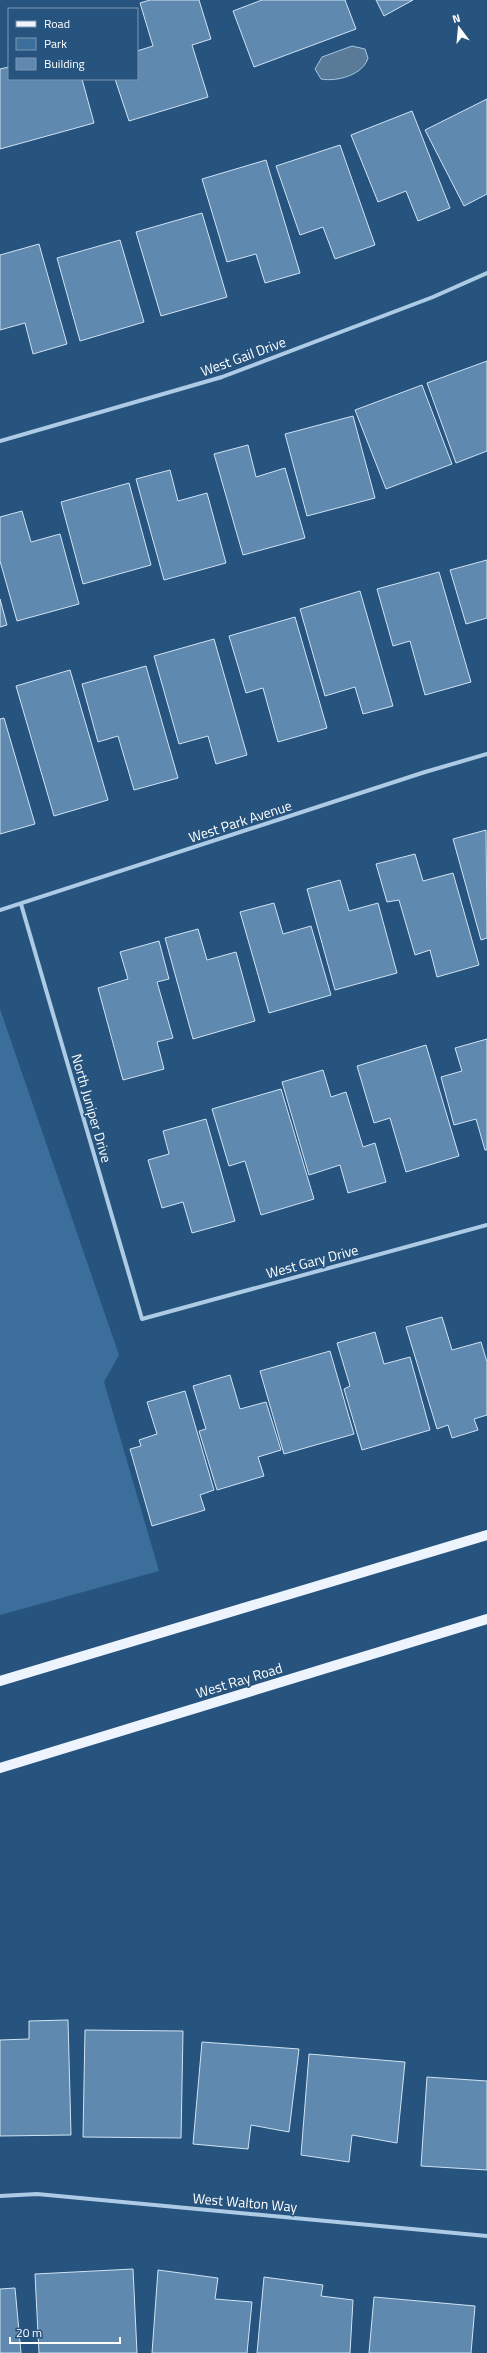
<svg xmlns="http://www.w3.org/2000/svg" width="487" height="2353" font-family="'Titillium Web',sans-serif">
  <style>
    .green { fill: #3b6e9b }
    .water { fill: #5a7b98; stroke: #a1c7e5 }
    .building { fill: #5f89ae; stroke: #d0e3f4 }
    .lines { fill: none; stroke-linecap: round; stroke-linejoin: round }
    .street { stroke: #adcbe5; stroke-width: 4 }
    .primary { stroke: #edf4fd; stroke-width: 10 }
    .labels { text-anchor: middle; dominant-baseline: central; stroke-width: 3.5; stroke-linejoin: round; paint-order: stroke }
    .street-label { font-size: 14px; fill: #fff; stroke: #27547e }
  </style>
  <rect width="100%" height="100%" fill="#27547e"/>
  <!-- green -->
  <path class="green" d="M0,1009L119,1355L104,1382L159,1571L0,1615Z"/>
  <!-- water -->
  <path class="water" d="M352,46L365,49L368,58C363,75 337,82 321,79L315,69L322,57Z"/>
  <!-- building -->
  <g class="building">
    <path d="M150,0H199L211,39L192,45L208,97L129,121L115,79H137V51L153,46L140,3Z"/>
    <path d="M262,0H345L356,29L254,67L233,11Z"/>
    <path d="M376,0H413L384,16Z"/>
    <path d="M9,67V79H82L94,123L0,149V69Z"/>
    <path d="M487,99V194L464,206L425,130Z"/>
    <path d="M412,111L450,208L418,221L406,191L378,202L351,135Z"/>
    <path d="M340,145L375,245L335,259L323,227L300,235L276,166Z"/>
    <path d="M266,160L300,273L265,283L256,254L227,262L202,179Z"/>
    <path d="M202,213L227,297L161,316L136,232Z"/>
    <path d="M120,240L144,322L80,341L57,258Z"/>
    <path d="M39,244L67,344L33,354L25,323L0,330V255Z"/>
    <path d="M487,361V451L456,463L427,383Z"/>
    <path d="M422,385L452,464L386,489L355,410Z"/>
    <path d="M353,416L375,498L307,516L285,434Z"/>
    <path d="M248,445L256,477L285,468L305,538L243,555L214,454Z"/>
    <path d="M170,470L178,501L207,493L226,563L164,580L136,479Z"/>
    <path d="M129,483L151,565L83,584L61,502Z"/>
    <path d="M22,511L31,542L60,534L79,604L17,621L0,561V517Z"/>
    <path d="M487,560V618L466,624L450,570Z"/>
    <path d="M439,572L471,682L425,695L410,641L393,646L377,589Z"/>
    <path d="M360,591L393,706L363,714L355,687L325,696L300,609Z"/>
    <path d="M0,599L7,625L0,627Z"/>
    <path d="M295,617L327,728L278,742L263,688L246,693L229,636Z"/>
    <path d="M214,639L247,755L216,764L208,736L179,744L154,656Z"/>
    <path d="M146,666L178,778L134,790L118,736L98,742L82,684Z"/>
    <path d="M70,670L108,800L54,816L16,686Z"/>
    <path d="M4,718L35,824L0,834V719Z"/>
    <path d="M486,830L487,938L481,940L453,839Z"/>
    <path d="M415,854L423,881L453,873L479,965L437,977L430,950L415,955L399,900L387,902L376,864Z"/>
    <path d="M340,880L349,911L378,903L397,973L335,990L307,889Z"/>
    <path d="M274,903L283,934L311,926L331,995L269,1013L240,912Z"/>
    <path d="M198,929L207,960L236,952L255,1021L193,1039L165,938Z"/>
    <path d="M159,941L169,979L157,982L173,1038L157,1042L164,1069L123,1080L98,988L128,979L120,952Z"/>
    <path d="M487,1039V1150H485L476,1119L454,1125L441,1077L462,1071L455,1048Z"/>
    <path d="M426,1045L459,1156L406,1172L390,1118L374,1123L357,1066Z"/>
    <path d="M323,1070L331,1097L346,1092L363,1147L375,1143L386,1182L348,1193L340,1165L309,1175L282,1082Z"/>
    <path d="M281,1089L314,1199L261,1215L245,1161L229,1166L212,1109Z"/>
    <path d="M206,1119L235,1221L192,1233L183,1202L162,1208L148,1160L169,1154L163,1131Z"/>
    <path d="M442,1317L452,1350L481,1342L487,1362V1415L474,1419L478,1430L452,1438L448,1425L437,1429L406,1327Z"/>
    <path d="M375,1332L384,1364L410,1357L430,1430L362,1450L344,1389L350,1386L337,1343Z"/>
    <path d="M330,1351L354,1434L284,1454L260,1371Z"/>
    <path d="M230,1375L240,1409L266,1402L281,1450L258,1457L264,1476L217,1490L199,1431L206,1429L193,1386Z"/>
    <path d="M185,1391L214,1490L200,1495L205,1510L152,1526L130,1449L141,1446L139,1440L157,1434L147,1402Z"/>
    <path d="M68,2020L71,2135L0,2136V2040L29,2039V2021Z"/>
    <path d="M85,2030L183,2031L181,2138L83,2137Z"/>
    <path d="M202,2042L299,2049L289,2132L251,2125L248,2149L193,2144Z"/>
    <path d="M309,2054L405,2062L397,2143L352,2135L349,2162L301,2155Z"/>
    <path d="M427,2077L487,2081V2170L421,2166Z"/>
    <path d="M133,2269L137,2353H39L35,2274Z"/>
    <path d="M158,2270L218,2278L215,2299L252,2302L247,2353H152Z"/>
    <path d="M264,2277L323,2285L321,2296L353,2300L350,2353H257Z"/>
    <path d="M15,2288L21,2353H0V2289Z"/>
    <path d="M374,2297L475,2306L471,2353H369Z"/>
  </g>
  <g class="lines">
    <!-- street -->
    <g class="street">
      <path d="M0,441L222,377L433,297L487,273"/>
      <path d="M21,904L142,1319L487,1225"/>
      <path d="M0,910L425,772L487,754"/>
      <path d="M0,2196L37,2194L487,2236"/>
    </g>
    <!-- primary -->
    <g class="primary">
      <path d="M0,1681L487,1535"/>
      <path d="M0,1768L487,1619"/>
    </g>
  </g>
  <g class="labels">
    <!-- street labels -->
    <g class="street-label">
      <text transform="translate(243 356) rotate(-20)">West Gail Drive</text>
      <text transform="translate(240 821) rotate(-18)">West Park Avenue</text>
      <text transform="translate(92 1108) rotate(74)">North Juniper Drive</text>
      <text transform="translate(312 1261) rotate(-15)">West Gary Drive</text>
      <text transform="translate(239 1680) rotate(-17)">West Ray Road</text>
      <text transform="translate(245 2202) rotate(5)">West Walton Way</text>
    </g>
  </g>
  <!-- legend -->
  <rect x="8" y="8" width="130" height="72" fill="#27547e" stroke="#7d98b2"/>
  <rect x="16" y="21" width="20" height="6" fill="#edf4fd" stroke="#7d98b2"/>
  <text x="44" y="28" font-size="12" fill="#ffffff">Road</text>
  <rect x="16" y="38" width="20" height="12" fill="#3b6e9b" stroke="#7d98b2"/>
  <text x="44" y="48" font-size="12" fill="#ffffff">Park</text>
  <rect x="16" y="58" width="20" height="12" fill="#5f89ae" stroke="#7d98b2"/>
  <text x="44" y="68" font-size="12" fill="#ffffff">Building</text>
  <!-- north arrow -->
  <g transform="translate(459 28) rotate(344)" stroke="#27547e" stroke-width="3" paint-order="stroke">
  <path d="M0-3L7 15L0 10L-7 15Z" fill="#ffffff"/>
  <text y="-6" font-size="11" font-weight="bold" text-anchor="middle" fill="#ffffff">N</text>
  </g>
  <!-- scale -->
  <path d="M10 2337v6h110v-6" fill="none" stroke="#ffffff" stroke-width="2"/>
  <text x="16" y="2337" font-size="12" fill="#ffffff" stroke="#27547e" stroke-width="3" paint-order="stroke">20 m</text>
</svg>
